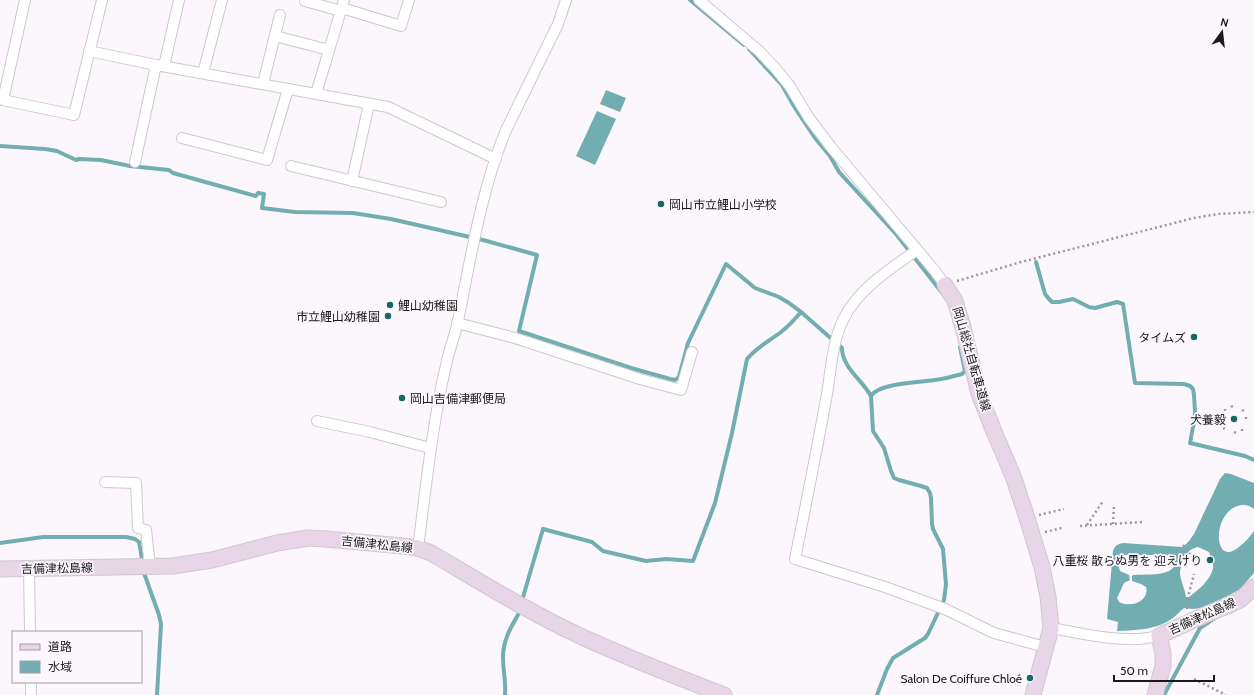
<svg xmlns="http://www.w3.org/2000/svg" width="1254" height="695" font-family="Cabin,'Noto Sans JP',sans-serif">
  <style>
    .water { fill: #72aeb1; fill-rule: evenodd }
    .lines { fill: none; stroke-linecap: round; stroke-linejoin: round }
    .stream { stroke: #72aeb1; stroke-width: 4 }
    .street-casing { stroke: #cdc9cd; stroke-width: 12 }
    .secondary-casing { stroke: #cdc9cd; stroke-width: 17 }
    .path { stroke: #9a969a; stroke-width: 2.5; stroke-dasharray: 2 3; stroke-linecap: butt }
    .street { stroke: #fff; stroke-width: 10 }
    .secondary { stroke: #e8d5e8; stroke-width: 15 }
    .poi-dot { fill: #186769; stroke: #fcf7fc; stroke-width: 1.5 }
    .labels { text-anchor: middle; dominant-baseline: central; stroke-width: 3.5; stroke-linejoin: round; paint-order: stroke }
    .poi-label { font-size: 12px; fill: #1a191a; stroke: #fcf7fc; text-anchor: end }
    .street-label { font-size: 12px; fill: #1a191a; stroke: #fcf7fc }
  </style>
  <rect width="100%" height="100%" fill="#fcf7fc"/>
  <!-- water -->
  <g class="water">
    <path d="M606,90L626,98L620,112L600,104Z"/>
    <path d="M597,111L616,119L595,165L576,156Z"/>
    <path d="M1225,473L1231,474L1254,483V509C1249,505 1244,504 1237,506C1211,516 1214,568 1239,547C1245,542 1250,537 1254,531V573L1240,589L1230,595L1201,608L1193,609L1184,608C1180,611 1177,615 1173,618C1157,630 1136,630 1117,631L1118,622L1107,619L1113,551C1115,545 1118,544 1123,543L1183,547L1189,541L1194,534L1220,479ZM1198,547L1209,552C1211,557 1214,563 1213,568C1211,580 1198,590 1189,597H1186C1185,589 1180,580 1180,572C1181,565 1185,553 1192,549C1194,548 1196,548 1198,547ZM1124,555H1167C1176,558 1178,566 1169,571C1158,576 1145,574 1133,575L1132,576V581L1141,584L1146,587C1150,602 1130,608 1119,602L1117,598L1124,583L1130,580L1129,575L1120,571L1118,564L1121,557Z"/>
  </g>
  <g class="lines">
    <!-- stream -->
    <g class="stream">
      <path d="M690,0L744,45"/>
      <path d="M749,49L782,85L795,108L815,138L830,156L839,172L896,234L943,294"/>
      <path d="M0,146L45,149L57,151L76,160L79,159L101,160L130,166L169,170L173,173L256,196L258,193L264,194L262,208L295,212L353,213L391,219L483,240L537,255L519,331L631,368L670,379L675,380L679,377L688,343L726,264L755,288L779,297L789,303L801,312"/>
      <path d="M1036,262L1045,294L1049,299L1052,302H1059L1073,299L1089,307L1095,308L1117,302L1123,304L1135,383L1184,384L1190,386L1193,389L1194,395L1195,412L1194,422L1190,443L1245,456L1254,460"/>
      <path d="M0,543L43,537H126L135,539L139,542L142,559"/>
      <path d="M144,573L159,615L161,624L157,695"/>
      <path d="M523,597L543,529L592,542L603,551L646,561L666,559L693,561L715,503L732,433L747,359C757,347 769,341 781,332C789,326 795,319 801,312L842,348C842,367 862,380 871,396"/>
      <path d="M505,695C506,682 503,670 503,657C503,640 511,627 519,613"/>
      <path d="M877,695L887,669L893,658L925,638L928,634L944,600L946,584L943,549L933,529L932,524L931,498L930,493L927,488L921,486L899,480L894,478L891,471L884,448L873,431L871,396C879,383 921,382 935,380C944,379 953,376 962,374L965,371L960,347"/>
      <path d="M1164,695L1200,628L1215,618"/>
    </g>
    <!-- street casing -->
    <g class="street-casing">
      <g id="street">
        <path d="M25,0L3,100L74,115L102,0"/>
        <path d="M699,0L759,51L776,69L789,85L809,118L831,147L935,271L945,285"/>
        <path d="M305,1L341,11"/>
        <path d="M342,8L401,26L409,0"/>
        <path d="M275,36L329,50"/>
        <path d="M89,51L156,65L388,107L496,159"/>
        <path d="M164,66L179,0"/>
        <path d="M203,73L222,0"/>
        <path d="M263,84L280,15"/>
        <path d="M316,94L344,0"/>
        <path d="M182,138L267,160L288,89"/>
        <path d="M135,162L156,65"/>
        <path d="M291,166L441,202"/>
        <path d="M352,181L369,104"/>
        <path d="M917,250C890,269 858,289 843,320C832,343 831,370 827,394C817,449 806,504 795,559L885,587L945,609L994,633L1045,647"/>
        <path d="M457,323L515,338L640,379L681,390L692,352"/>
        <path d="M317,421L370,432L430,448"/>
        <path d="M105,482L136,483L138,528L146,530L150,567"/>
        <path d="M418,548C426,487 432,426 446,365C449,350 455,336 458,321C471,257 481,191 506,130L558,24L566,0"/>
        <path d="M29,569L30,632"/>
        <path d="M1051,628C1079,633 1108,640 1137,639C1145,639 1152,637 1159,636"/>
        <path d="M31,682V695"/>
      </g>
    </g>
    <!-- secondary casing -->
    <g class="secondary-casing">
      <g id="secondary">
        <path d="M945,285L955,301L963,327L979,394L995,434L1013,476L1027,518L1042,567L1048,597L1051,628L1033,695"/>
        <path d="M0,569L173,566L212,560L277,543L308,538L326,539L403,546L418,548L431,553C479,581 527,611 578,635C625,657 675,676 724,695"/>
        <path d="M1155,695L1163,666V653L1159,636L1207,614L1230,605L1240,600L1254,587"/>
      </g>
    </g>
    <!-- path -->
    <g class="path">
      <path d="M957,281L1021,262L1194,218L1218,214L1254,212"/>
      <path d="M1231,406L1233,407"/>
      <path d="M1242,410L1244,411"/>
      <path d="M1225,411V409"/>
      <path d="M1246,419V416"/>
      <path d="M1221,423V421"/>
      <path d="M1223,428L1225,429"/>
      <path d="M1242,431V429"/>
      <path d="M1234,432L1236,433"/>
      <path d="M1039,515L1064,509"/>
      <path d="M1113,524L1114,505"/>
      <path d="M1087,525L1103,501"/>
      <path d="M1080,526L1142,522"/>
      <path d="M1045,532L1062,528"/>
      <path d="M1183,545L1190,554"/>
      <path d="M1210,555L1222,547"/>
      <path d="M1171,561L1183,565"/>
      <path d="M1187,609L1188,597L1194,574"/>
      <path d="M1194,679L1226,695"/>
    </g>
    <!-- street -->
    <use href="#street" class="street"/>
    <!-- secondary -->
    <use href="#secondary" class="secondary"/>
  </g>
  <!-- markers -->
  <g class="poi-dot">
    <circle cx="661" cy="204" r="4"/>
    <circle cx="390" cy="305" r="4"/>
    <circle cx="388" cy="316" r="4"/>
    <circle cx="1194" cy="337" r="4"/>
    <circle cx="402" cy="398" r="4"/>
    <circle cx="1234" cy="419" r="4"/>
    <circle cx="1210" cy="560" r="4"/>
    <circle cx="1030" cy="678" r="4"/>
  </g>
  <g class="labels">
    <!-- poi labels -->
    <g class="poi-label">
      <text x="669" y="204" text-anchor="start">岡山市立鯉山小学校</text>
      <text x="398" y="305" text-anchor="start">鯉山幼稚園</text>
      <text x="380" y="316">市立鯉山幼稚園</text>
      <text x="1186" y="337">タイムズ</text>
      <text x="410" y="398" text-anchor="start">岡山吉備津郵便局</text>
      <text x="1226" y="419">犬養毅</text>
      <text x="1202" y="560">八重桜 散らぬ男を 迎えけり</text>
      <text x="1022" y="678">Salon De Coiffure Chloé</text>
    </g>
    <!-- street labels -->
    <g class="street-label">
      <text transform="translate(972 359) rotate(74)">岡山総社自転車道線</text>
      <text transform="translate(377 544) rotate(6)">吉備津松島線</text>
      <text transform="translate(57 568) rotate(-1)">吉備津松島線</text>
      <text transform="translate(1202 616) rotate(-24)">吉備津松島線</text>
    </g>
  </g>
  <!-- legend -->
  <rect x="12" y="631" width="130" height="52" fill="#fcf7fc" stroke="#a29ea2"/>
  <rect x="20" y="644" width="20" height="6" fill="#e8d5e8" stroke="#a29ea2"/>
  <text x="48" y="651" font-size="12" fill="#1a191a">道路</text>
  <rect x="20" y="661" width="20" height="12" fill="#72aeb1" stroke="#a29ea2"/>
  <text x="48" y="671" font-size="12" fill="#1a191a">水域</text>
  <!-- north arrow -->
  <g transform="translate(1222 32) rotate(15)" stroke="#fcf7fc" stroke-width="3" paint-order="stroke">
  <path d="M0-3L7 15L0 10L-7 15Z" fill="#1a191a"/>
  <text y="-6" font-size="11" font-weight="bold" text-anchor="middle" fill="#1a191a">N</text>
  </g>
  <!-- scale -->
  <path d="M1114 675v6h100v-6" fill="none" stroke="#1a191a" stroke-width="2"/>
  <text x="1120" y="675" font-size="12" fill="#1a191a" stroke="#fcf7fc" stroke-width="3" paint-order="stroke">50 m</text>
</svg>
